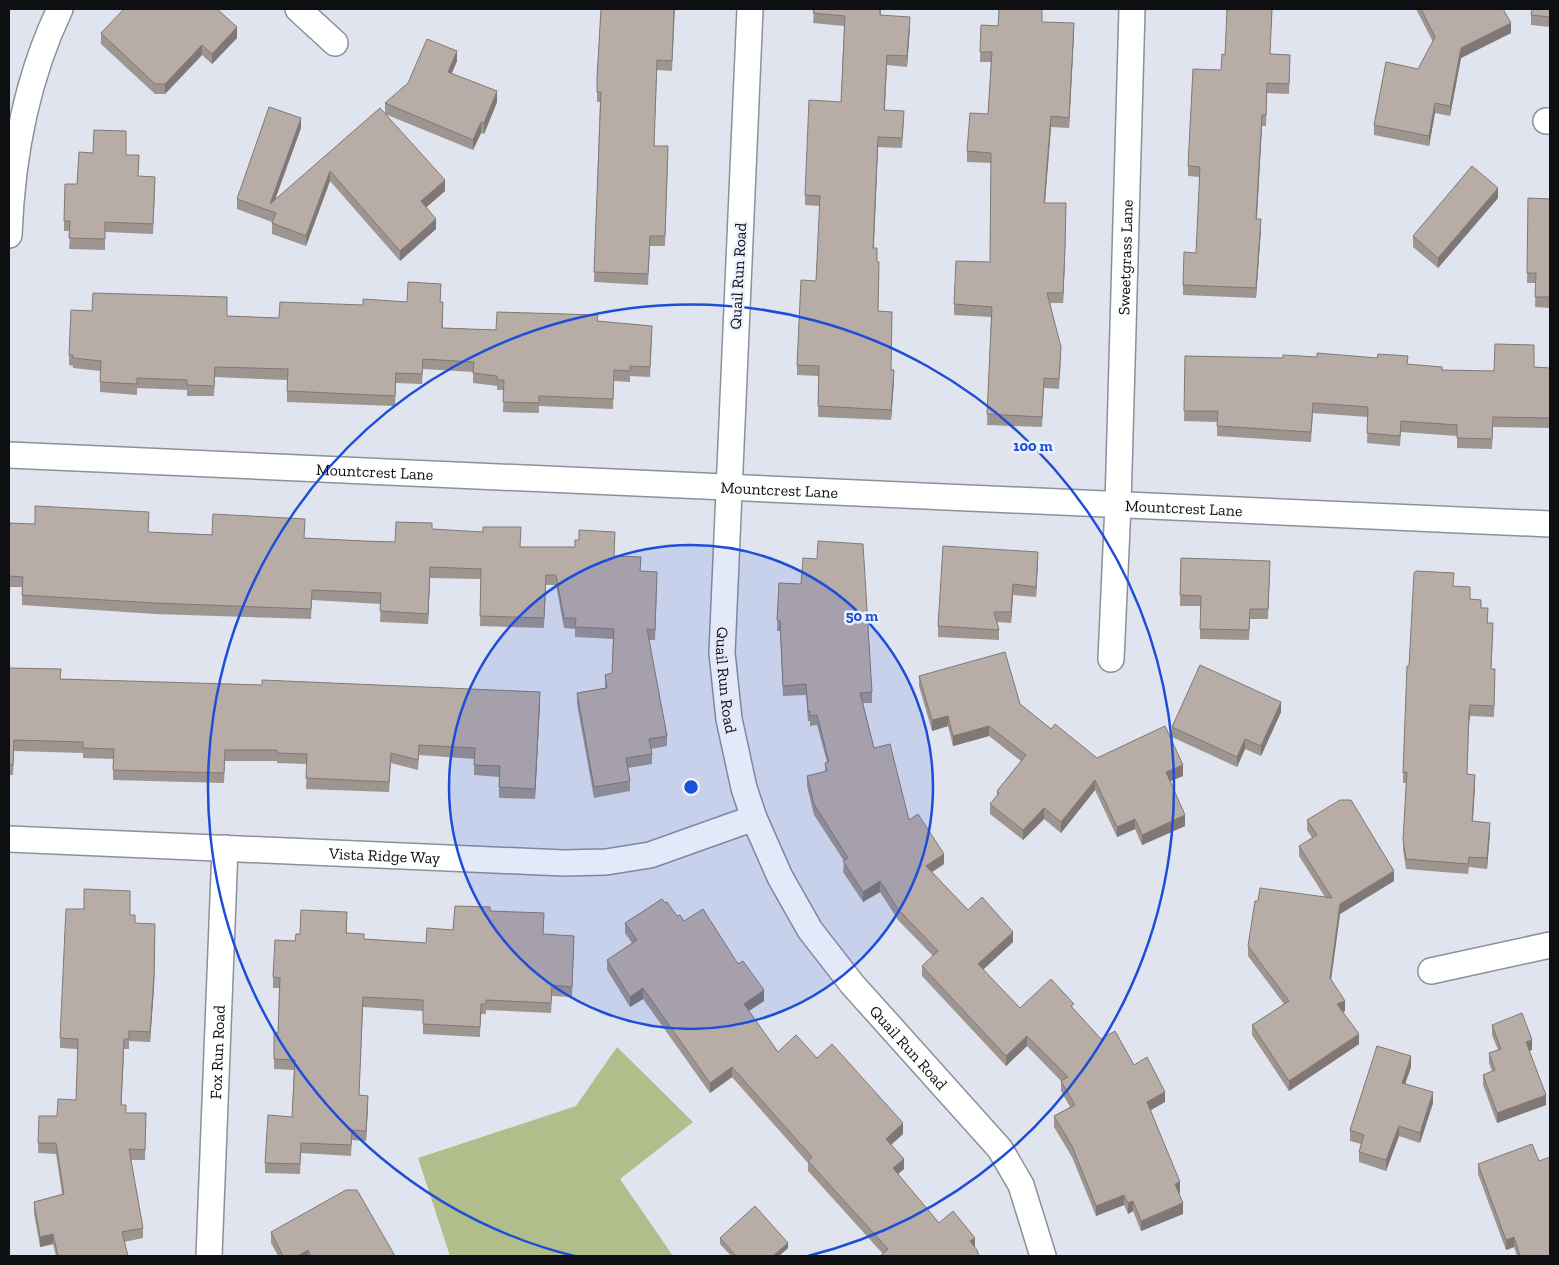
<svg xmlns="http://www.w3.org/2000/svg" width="1559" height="1265" font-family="'Zilla Slab',serif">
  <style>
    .green { fill: #b1bd8a }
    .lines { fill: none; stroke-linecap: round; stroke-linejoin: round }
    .street-casing { stroke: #8b909a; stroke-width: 28 }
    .street { stroke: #fff; stroke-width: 25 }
    .wall { fill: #9e9490 }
    .shaded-wall { fill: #817875 }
    .building { fill: #b8aca7; stroke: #817875 }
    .ring { fill: none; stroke: #1d4ed8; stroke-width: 2.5 }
    .labels { text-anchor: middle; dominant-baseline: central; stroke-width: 5; stroke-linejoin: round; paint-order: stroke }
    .street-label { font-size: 16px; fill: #0d0f12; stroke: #ecf2fd }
    .centre { fill: #1d4ed8; stroke: #ecf2fd; stroke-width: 2.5 }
    .ring-label { font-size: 15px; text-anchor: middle; font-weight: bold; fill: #1d4ed8; stroke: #ecf2fd; stroke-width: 5; stroke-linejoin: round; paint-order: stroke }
  </style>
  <rect width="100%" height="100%" fill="#dfe4ef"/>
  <!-- green -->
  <path class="green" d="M617,1047L693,1122L620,1179L673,1256H450L418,1158L576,1106Z"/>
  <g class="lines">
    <!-- street casing -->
    <g class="street-casing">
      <g id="street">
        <path d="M298,9L335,43"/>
        <path id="s1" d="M750,9L722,653L729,719L744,788L754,818L780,877L810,930L852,984L1000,1149L1021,1185L1043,1256"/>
        <path d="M1546,121H1550"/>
        <path d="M9,235C12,157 26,80 60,9"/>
        <path id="s2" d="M9,455L1550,524"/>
        <path id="s3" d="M1111,659L1118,505L1132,9"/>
        <path id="s4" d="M9,839L564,863L606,862L650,855L754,818"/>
        <path d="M1431,971L1550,945"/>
        <path id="s5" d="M209,1256L225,848"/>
      </g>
    </g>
    <!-- street -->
    <use href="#street" class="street"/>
  </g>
  <!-- wall -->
  <g class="wall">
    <path d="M595,9H675L672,71L657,70L654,146L668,156L665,246H650L648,285L594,282L600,102H597V78L601,9Z"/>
    <path d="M814,9H881V15L910,27L907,67L887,65L885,110L904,121L902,148L878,147L874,248L879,272L878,311L894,380L891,420L818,417L819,376L797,375V365L816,281L820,206L805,205V195L841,102L844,26L813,23Z"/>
    <path d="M1272,9L1270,54L1290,55L1289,94L1267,93L1266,126H1262L1257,219L1261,229L1256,298L1183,295V285L1196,253L1200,177L1188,176V166L1221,70L1225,55Z"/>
    <path d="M1416,9H1503L1511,33L1461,58L1450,116L1435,113L1429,146L1374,135V125L1418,69L1433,42Z"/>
    <path d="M1550,9V27L1531,25V15Z"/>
    <path d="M183,10L237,38L212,64L202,55L165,94H155L101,44V33Z"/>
    <path d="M1042,22L1074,33L1069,128L1051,127L1045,203L1065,257L1063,303H1050L1061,357L1059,389L1044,388L1042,427L987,425L991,317L954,315V304L990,262L991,163L967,162V151L988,114L991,62H980L981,25L998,26Z"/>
    <path d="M457,61L452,73L497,102L484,134L481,133L473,150L385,114L445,191L426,207L436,229L400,261L330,181L306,246L272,234V222L237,209V199L301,128L275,199L385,114V103Z"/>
    <path d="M93,153L126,155L138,176L155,187L153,234L105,232V250L69,249L70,231H64V221L77,184Z"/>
    <path d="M1498,198L1438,268L1413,247V236Z"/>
    <path d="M1528,198L1550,199V308L1535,307L1536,283H1527Z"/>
    <path d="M441,294L440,302L443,312V328L496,330L598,321L652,336L650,377L630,376V382L614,381L613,409L539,406V413L503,412L504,390H497V386L473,383V372L423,369L422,384L396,383L395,406L287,402V380L215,377L214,396H187V390L137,388V395L100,392V371L73,368V366L69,365V355L227,316L279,318L363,305L407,302Z"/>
    <path d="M1185,356L1408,365L1442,370L1494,371L1534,367L1550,368V428L1493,427L1492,449L1457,448V436L1401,432L1400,446L1367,443L1368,417L1313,413L1311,442L1217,436V422L1184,421Z"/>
    <path d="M149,522L148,532L395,542L432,529L521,547L614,556L641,571L657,582L655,640H649L667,736V746L651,749L652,754V764L628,768L630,781V791L594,798L577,704V693L605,688V675L612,673L613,639L575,637V629L564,628L556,585H546L544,628L480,626L481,579L430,578L428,624L380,622L381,604L312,600L311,619L155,614L22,605V587H9V525L35,524Z"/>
    <path d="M1181,558L1270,571L1268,619H1250L1249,640L1200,639V606H1180Z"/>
    <path d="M1038,562L1036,597L1013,595L1011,623L997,622L999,630V640L938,637V626Z"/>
    <path d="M779,583L872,692V703H863L874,748L909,820L944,864L932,872L968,910L1013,942L983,970L1020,1008L1074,1010L1101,1039L1134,1065L1165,1102L1151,1110L1180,1193H1179L1183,1214L1141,1231L1133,1211L1128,1214L1124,1205L1096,1216L1072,1157L1054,1127V1116L1070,1107L1061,1091V1081L1027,1046L1006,1066L922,976V966L933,956L898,920L880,892L863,902L843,872L844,861L814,815L807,786V776L825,772V763L827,762L817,725L810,726V721H808L806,695L783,696L780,631H777Z"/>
    <path d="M1454,586L1481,608L1493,633L1491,669L1495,679L1494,717L1470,716L1469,723L1467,774L1475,785L1473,821L1490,833L1487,869L1469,867L1468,874L1406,869L1403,850L1406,783H1403V773L1409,666Z"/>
    <path d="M9,668L61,679L540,703L535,799L499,798V777L474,775V759L419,755L418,770L391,763L389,792L306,789L307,764L277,763V761H225L224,783L113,780V759L83,758V753L14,751L13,775H9Z"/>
    <path d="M919,676L1020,704L1051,729L1097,758L1183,776L1170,781L1185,826L1142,845L1135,829L1117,837L1095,790L1061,833L1044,819L1023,840L990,814V804L997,796V791L1021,761L989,736L953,746L948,726L932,731L919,686Z"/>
    <path d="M1281,712L1261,756L1245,749L1237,767L1172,737V727Z"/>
    <path d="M1307,820L1394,881L1340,914L1331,979L1345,1011L1343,1012L1359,1044L1289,1091L1252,1035V1025L1284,1004L1248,956V946L1325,897L1299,856V846L1312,838L1307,830Z"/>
    <path d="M665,903L677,916L684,921L738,964L764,1001L749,1011L778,1052L817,1058L903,1134L891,1145L904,1169L898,1174L939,1223L975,1238L883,1254L808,1171V1163L732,1077L710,1093L643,999L630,1007L607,970V960L632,943L625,933V923Z"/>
    <path d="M490,911L544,934L574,946L572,997L552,996L551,1013L486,1010V1014H481L480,1037L423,1034V1011L363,1007L359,1095L368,1106L366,1141L352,1140L351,1156L301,1153L300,1174L265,1173V1163L292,1117L294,1070L274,1069V1033H278L279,988H273V977L300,934L347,923V933L364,939L426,943Z"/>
    <path d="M130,915L135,923L155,934L154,987L150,1042L129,1041V1049H124L121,1105L126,1113H146L145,1160H131L143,1228V1238L124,1242L128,1256H56L53,1244L40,1247L34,1213V1202L62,1194L56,1154L38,1153L39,1116H57L76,1100L78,1049L60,1048V1038Z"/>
    <path d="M1492,1025L1532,1050L1529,1051L1546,1105L1497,1123L1483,1085V1075L1492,1071L1489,1063V1053L1498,1050L1492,1035Z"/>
    <path d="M1411,1067L1405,1084L1433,1103L1420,1143L1399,1136L1386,1171L1359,1162V1152L1361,1144L1350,1141V1130Z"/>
    <path d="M1478,1164L1550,1256H1517L1514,1247L1506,1250L1478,1174Z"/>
    <path d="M271,1232L395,1256H278L271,1243Z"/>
    <path d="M720,1238L788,1248L779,1256H731L720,1244Z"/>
  </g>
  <!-- shaded-wall -->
  <g class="shaded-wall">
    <path d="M910,17V27L907,67V56Z"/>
    <path d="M1074,23V33L1069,128V118Z"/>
    <path d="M1511,23V33L1461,58L1450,116V106L1461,48Z"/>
    <path d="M237,27V38L212,64V54Z"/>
    <path d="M202,45V55L165,94V84Z"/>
    <path d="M457,51V61L448,82V72Z"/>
    <path d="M497,91V102L484,134V123Z"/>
    <path d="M1435,103V113L1429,146V136Z"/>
    <path d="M1262,115V126L1256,229V219Z"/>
    <path d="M1051,116V127L1044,213V203Z"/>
    <path d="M301,118V128L271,211L270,204Z"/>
    <path d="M481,122V133L473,150V140Z"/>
    <path d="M878,137V147L873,258V248Z"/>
    <path d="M330,171V181L306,246V236Z"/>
    <path d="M445,180V191L421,212V201Z"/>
    <path d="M1498,188V198L1438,268V258Z"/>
    <path d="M1066,203L1065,257L1063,303V293Z"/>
    <path d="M436,219V229L400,261V251Z"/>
    <path d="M1261,219V229L1256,298V288Z"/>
    <path d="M894,370V380L891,420V410Z"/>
    <path d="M1038,552V562L1036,597V587Z"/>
    <path d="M430,567V578L428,624V614Z"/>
    <path d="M1013,584V595L1011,623V612Z"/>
    <path d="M540,692V703L535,799V789Z"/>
    <path d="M1281,702V712L1261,756V746Z"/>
    <path d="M1470,705V716L1469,723V713Z"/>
    <path d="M948,716V726L932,731V720Z"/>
    <path d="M989,726V736L953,746V736Z"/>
    <path d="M1245,739V749L1237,767V757Z"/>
    <path d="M1183,765V776L1166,783V772Z"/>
    <path d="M1475,775V785L1472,831V821Z"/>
    <path d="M1095,780V790L1061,833V822Z"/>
    <path d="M1044,808V819L1023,840V830Z"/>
    <path d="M1185,815V826L1142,845V835Z"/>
    <path d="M1135,819V829L1117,837V827Z"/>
    <path d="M1490,823V833L1487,869V858Z"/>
    <path d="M944,854V864L926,876V866Z"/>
    <path d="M1394,871V881L1340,914L1330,988V978L1340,904Z"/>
    <path d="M880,881V892L863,902V892Z"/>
    <path d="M1013,932V942L978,974V964Z"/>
    <path d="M155,934L154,987L150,1042V1032Z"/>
    <path d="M643,988V999L630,1007V997Z"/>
    <path d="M764,990V1001L744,1014V1004Z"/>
    <path d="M1345,1001V1011L1337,1014V1004Z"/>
    <path d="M1359,1034V1044L1289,1091V1081Z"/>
    <path d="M1027,1036V1046L1006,1066V1056Z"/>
    <path d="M124,1039V1049L121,1115V1105Z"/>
    <path d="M1532,1040V1050L1526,1052V1042Z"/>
    <path d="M1411,1056V1067L1402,1093V1083Z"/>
    <path d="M732,1067V1077L710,1093V1083Z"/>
    <path d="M1165,1092V1102L1147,1112V1102Z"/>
    <path d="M1433,1092V1103L1420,1143V1133Z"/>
    <path d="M1546,1095V1105L1497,1123V1113Z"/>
    <path d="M368,1096V1106L366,1141V1131Z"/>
    <path d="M903,1123V1134L886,1149V1139Z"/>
    <path d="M1399,1126V1136L1386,1171V1160Z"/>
    <path d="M904,1159V1169L893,1178V1168Z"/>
    <path d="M1180,1182V1193L1175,1194V1184Z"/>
    <path d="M1124,1195V1205L1096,1216V1206Z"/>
    <path d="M1133,1201V1211L1128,1214V1203Z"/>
    <path d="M1183,1203V1214L1141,1231V1221Z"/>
    <path d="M53,1234V1244L40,1247V1237Z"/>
    <path d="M1514,1237V1247L1506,1250V1240Z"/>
    <path d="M975,1238V1249L970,1241Z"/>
    <path d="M788,1243V1248L779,1256H773Z"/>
    <path d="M308,1250V1256H298Z"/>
  </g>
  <!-- building -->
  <g class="building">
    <path d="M124,9H181L183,10L184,9H217L237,27L212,54L202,45L165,84H155L101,33Z"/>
    <path d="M601,9H674L672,61L657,60L654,146H668L665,236H650L648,274L594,272L601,92H597V78Z"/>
    <path d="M814,9H880V15L910,17L907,56L887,55L884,110L904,111L902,138L878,137L873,248H877V262H879L878,311L892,312L891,370H894L891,410L818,406L819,366L797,365L801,280L816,281L820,196L805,195L809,100L841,102L845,16L813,13Z"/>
    <path d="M999,9H1042V22L1074,23L1069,118L1051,116L1044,203H1066L1065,247L1063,293H1047L1061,347L1059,379L1044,378L1042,417L987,414L992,307L954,304L956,261L990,262L991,153L967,151L970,113L988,114L992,52H980L981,25L998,26Z"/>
    <path d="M1227,9H1272L1270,54L1290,55L1289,84L1267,83L1266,115H1262L1256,219H1261L1256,288L1183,285L1184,252L1196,253L1200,167L1188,166L1193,69L1221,70L1222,54L1225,55Z"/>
    <path d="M1421,9H1503L1511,23L1461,48L1450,106L1435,103L1429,136L1374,125L1386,62L1418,69L1435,37Z"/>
    <path d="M1532,9H1550V17L1531,15Z"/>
    <path d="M427,39L457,51L448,72L497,91L484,123L481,122L473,140L385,103L408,83Z"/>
    <path d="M269,107L301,118L270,204L380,108L445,180L421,201L436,219L400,251L330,171L306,236L272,223L276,213L237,199Z"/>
    <path d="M94,130L126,131V155H139L138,176L155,177L153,224L105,222V239L69,238L70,221H64L65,184H77L79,152L93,153Z"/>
    <path d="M1472,166L1498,188L1438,258L1413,236Z"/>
    <path d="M1528,198L1550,199V297H1535L1536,273H1527Z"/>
    <path d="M408,282L441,284L440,302H443L442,328L496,330L497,312L598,315L597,321L652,326L650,367L630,366V371L614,370L613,399L539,396V403L503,402L504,380H497V376L473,373L474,362L423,359L422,374L396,373L395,396L287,391L288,369L215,367L214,386L187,385V380L137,378V384L100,382L101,361L73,358V355H69L71,310L92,311L93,293L227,297V316L279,318L280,302L363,305V299L407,302Z"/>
    <path d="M1495,344L1534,345V367L1550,368V418L1493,417L1492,439L1457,438V425L1401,421L1400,436L1367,433L1368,407L1313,403L1311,432L1217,426L1218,411H1184L1185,356L1283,358V355L1317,357V353L1377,358L1378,354L1408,356L1407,364L1442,367V370L1494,371Z"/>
    <path d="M35,506L149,512L148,532L212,535L213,514L305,519L304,538L363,541L395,542L396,522L432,523V529L483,532V527H521L520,547H575V540H579V530L615,532L614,556L641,557L640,571L657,572L655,630L647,629L667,736L649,739L652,754L626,758L630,781L594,787L577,693L607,688L605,675L612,673L614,629L575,627L576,618H564L556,575H546L544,618L480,616L481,569L430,567L428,614L380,611L381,593L312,590L311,609L155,603L22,595L23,577L9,576V525H10V523L35,524Z"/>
    <path d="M818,541L863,544L872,692L860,693L874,748L890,744L909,820L918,814L944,854L926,866L968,910L982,897L1013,932L978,964L1020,1008L1051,979L1074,1004L1071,1006L1101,1039L1115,1031L1134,1065L1147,1057L1165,1092L1147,1102L1180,1182L1175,1184L1183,1203L1141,1221L1133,1201L1128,1203L1124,1195L1096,1206L1072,1146L1054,1116L1075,1105L1061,1081L1068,1077L1027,1036L1006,1056L922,966L938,951L898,909L880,881L863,892L843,861L848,858L814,804L807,776L827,771L825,763L829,762L817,715L810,716V711H808L806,684L783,686L780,621L777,620L779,583L801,584L803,558L817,559Z"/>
    <path d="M943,546L1038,552L1036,587L1013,584L1011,612H994L999,630L938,626Z"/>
    <path d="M1181,558L1270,561L1268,609H1250L1249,630L1200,629L1201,596L1180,595Z"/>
    <path d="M1416,571L1454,573L1453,586L1470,587V599L1481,600V608H1488L1487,623H1493L1491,669H1495L1494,706L1470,705L1469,713L1467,774L1475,775L1472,821L1490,823L1487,858L1469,857L1468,864L1406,859L1403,840L1407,772L1403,773L1407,666H1409L1414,573Z"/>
    <path d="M1005,652L1020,704L1051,729L1055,724L1097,758L1165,726L1183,765L1166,772L1185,815L1142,835L1135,819L1117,827L1095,780L1061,822L1044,808L1023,830L990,804L999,793L997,791L1026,755L989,726L953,736L948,716L932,720L919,676Z"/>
    <path d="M1200,665L1281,702L1261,746L1245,739L1237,757L1172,727Z"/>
    <path d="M9,668L61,669L60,679L262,685V680L540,692L535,789L499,787L500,766L474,765L475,748L419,745L418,760L391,753L389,782L306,778L307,754L277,753V750H225L224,773L113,770L114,749L83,748V742L14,740L13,765H9Z"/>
    <path d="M1340,800H1351L1394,871L1340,904L1330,978L1345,1001L1337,1004L1359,1034L1289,1081L1252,1025L1289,1001L1248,946L1255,901H1258L1260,888L1332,898L1299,846L1317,835L1307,820Z"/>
    <path d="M84,889L130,891V915H135V923L155,924L154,977L150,1032L129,1031V1039H124L121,1105H126V1113H146L145,1150L129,1149L143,1228L122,1232L128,1256H58L53,1234L40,1237L34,1202L64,1194L56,1143H38L39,1116H57L58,1099L76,1100L78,1039L60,1038L66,909H84Z"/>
    <path d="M662,899L665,903L667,902L677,916L680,915L684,921L703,909L738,964L743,961L764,990L744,1004L778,1052L796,1035L817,1058L832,1044L903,1123L886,1139L904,1159L893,1168L939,1223L953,1211L975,1238L970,1241L977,1250L979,1256H880L888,1249L808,1161L812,1157L732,1067L710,1083L643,988L630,997L607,960L637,940L625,923Z"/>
    <path d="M455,906L490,907V911L544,913L543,934L574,936L572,987L552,985L551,1003L486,1000V1004H481L480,1027L423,1024V1000L363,997L359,1095L368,1096L366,1131L352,1130L351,1145L301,1143L300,1164L265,1163L268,1115L292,1117L295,1060L274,1059V1033H278L280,978L273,977L275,940L295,941L296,934H300L301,910L347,912L346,933L364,934V939L426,943L427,928L453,930Z"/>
    <path d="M1522,1013L1532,1040L1526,1042L1546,1095L1497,1113L1483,1075L1495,1070L1489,1053L1501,1049L1492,1025Z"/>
    <path d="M1377,1046L1411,1056L1402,1083L1433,1092L1420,1133L1399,1126L1386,1160L1359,1152L1364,1135L1350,1130Z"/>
    <path d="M1532,1144L1539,1161L1550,1157V1256H1520L1514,1237L1506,1240L1478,1164Z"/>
    <path d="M346,1190H357L395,1256H311L308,1250L298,1256H283L271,1232Z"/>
    <path d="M755,1206L788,1243L773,1256H736L720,1238Z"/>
  </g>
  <!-- distance rings -->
  <circle cx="691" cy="787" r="242" fill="#1d4ed8" fill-opacity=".12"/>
  <g class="ring">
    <circle cx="691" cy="787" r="242"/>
    <path d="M574 1256A483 483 0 1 1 808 1256"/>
  </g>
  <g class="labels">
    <!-- street labels -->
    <g class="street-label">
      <text stroke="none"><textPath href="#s3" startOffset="402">Sweetgrass Lane</textPath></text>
      <text transform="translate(738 276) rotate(-87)">Quail Run Road</text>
      <text stroke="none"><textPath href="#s2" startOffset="366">Mountcrest Lane</textPath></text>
      <text stroke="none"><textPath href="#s2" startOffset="771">Mountcrest Lane</textPath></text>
      <text stroke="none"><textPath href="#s2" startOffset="1176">Mountcrest Lane</textPath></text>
      <text stroke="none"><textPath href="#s1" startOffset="672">Quail Run Road</textPath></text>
      <text stroke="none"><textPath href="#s4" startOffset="376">Vista Ridge Way</textPath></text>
      <text stroke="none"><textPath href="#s1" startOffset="1092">Quail Run Road</textPath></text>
      <text stroke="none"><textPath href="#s5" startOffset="204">Fox Run Road</textPath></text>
    </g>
  </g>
  <circle cx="691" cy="787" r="8" class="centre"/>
  <g class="ring-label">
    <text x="1033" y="451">100 m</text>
    <text x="862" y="621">50 m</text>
  </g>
  <!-- border -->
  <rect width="1559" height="1265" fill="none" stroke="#0d0f12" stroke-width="20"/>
</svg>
